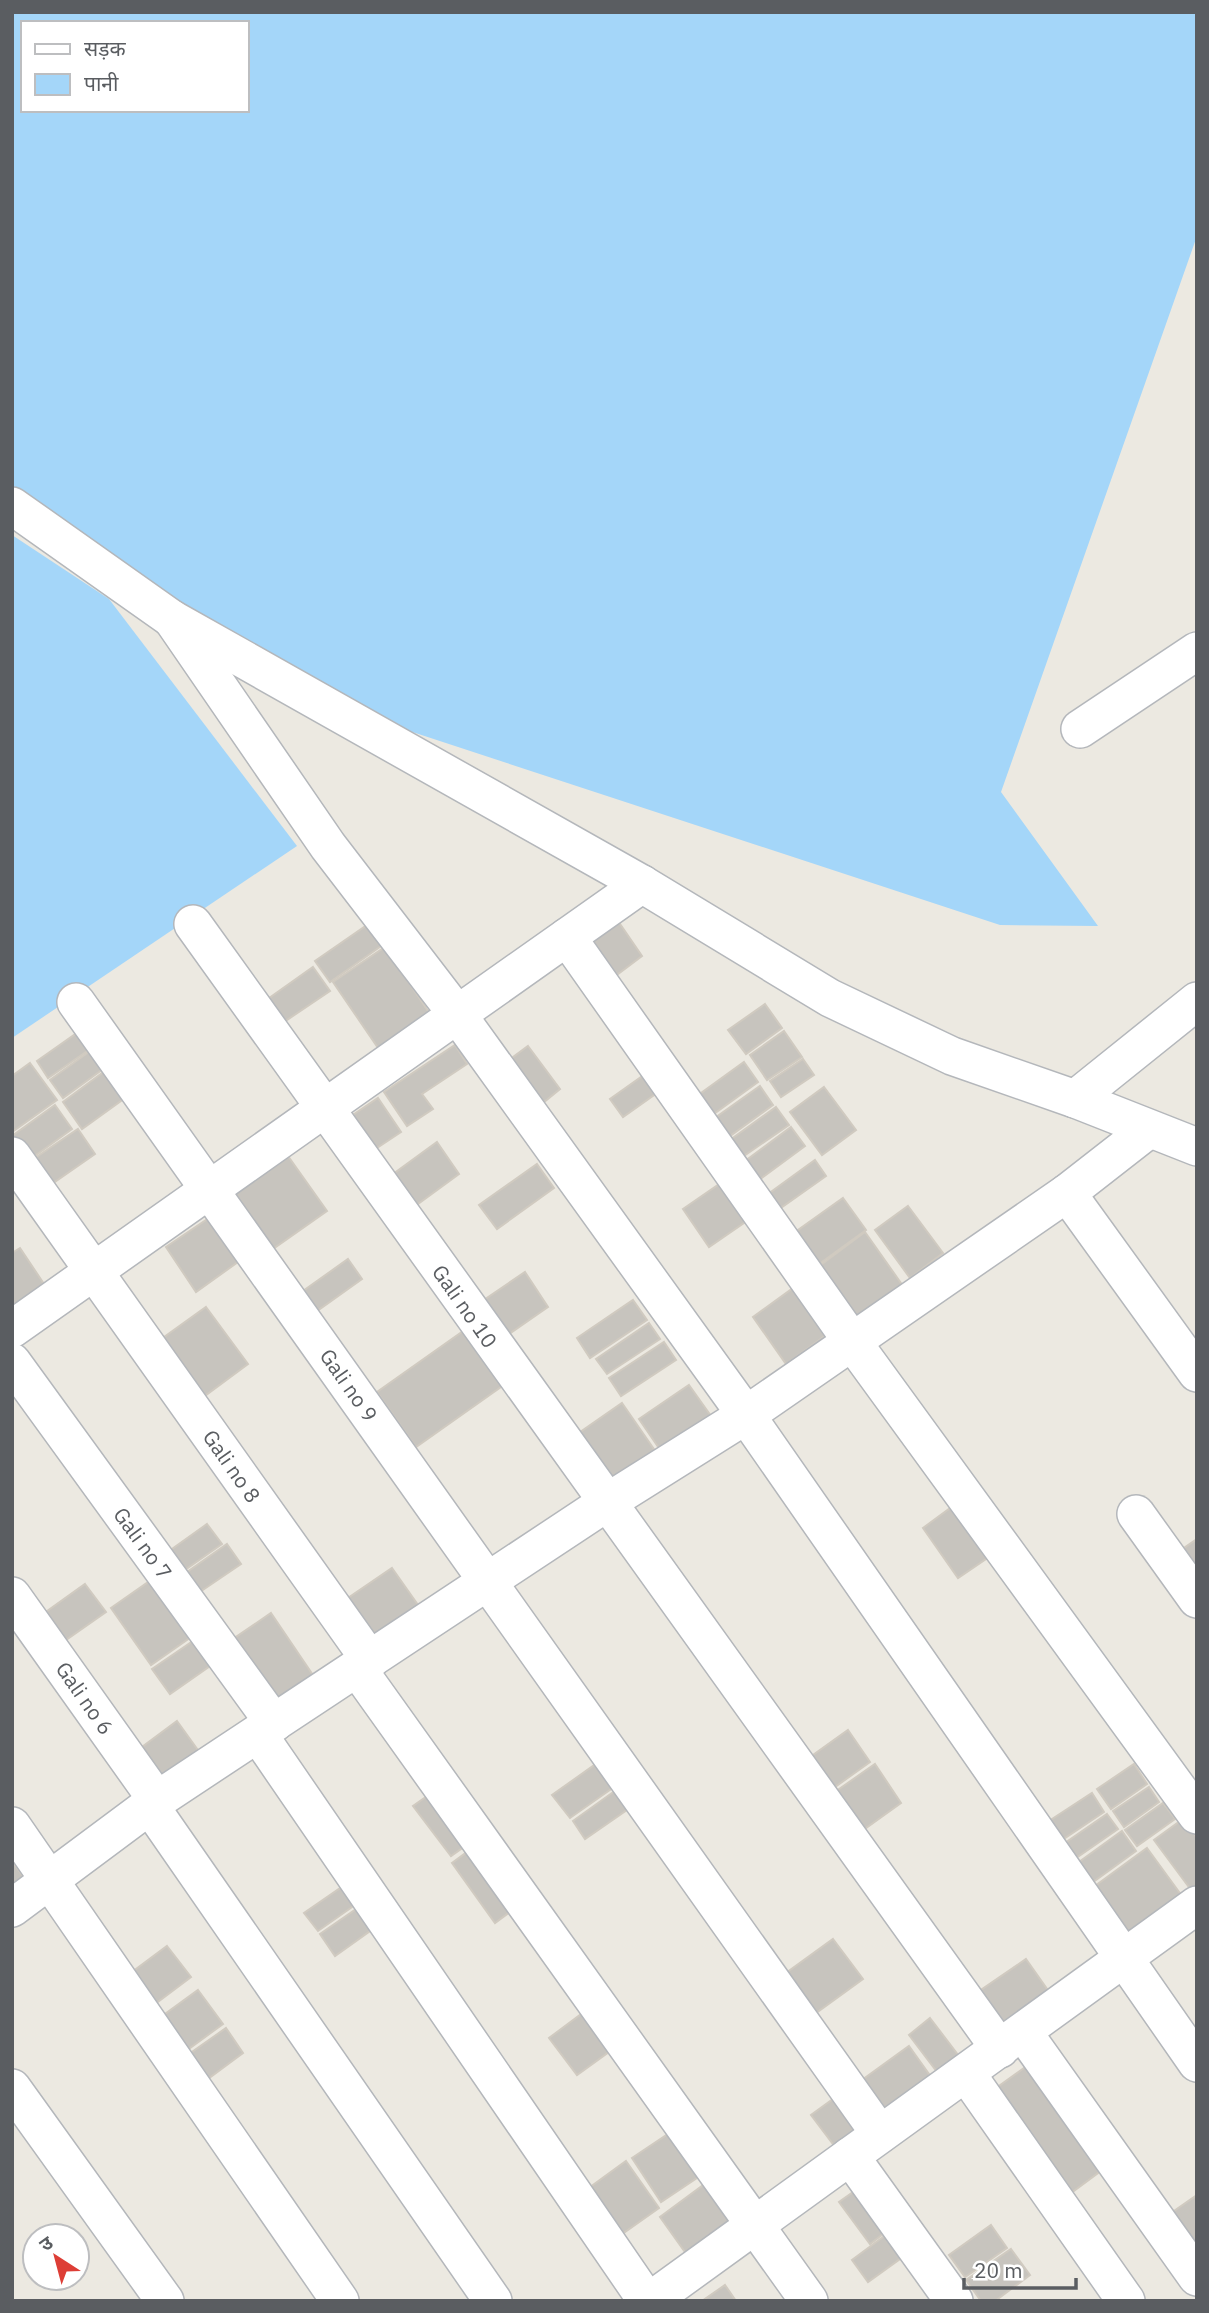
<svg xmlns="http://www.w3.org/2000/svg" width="1209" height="2313" font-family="'IBM Plex Sans','Noto Sans Devanagari',sans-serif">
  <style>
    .water { fill: #a4d6f9; fill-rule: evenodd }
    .building { fill: #c7c4be; stroke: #d0cac0; stroke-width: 2 }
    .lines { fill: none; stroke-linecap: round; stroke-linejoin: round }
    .minor-casing { stroke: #b4b7bb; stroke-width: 40 }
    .minor { stroke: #fff; stroke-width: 37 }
    .labels { text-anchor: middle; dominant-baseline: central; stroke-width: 6; stroke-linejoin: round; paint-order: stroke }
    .street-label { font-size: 21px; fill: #5a5d61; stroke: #fff }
  </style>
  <rect width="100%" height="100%" fill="#ece9e1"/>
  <!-- water -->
  <g class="water">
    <path d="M12,12H1197V236L1001,792L1098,926L1000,925L318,701L12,514ZM23,23H247V110H23Z"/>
    <path d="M12,535L109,599L297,846L12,1038Z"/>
  </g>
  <!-- building -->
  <g class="building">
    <path d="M618,921L642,956L606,983L581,948Z"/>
    <path d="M370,923L384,944L330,982L315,961Z"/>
    <path d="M385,947L438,1026L387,1061L333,982Z"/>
    <path d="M313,967L330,991L281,1024L265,1001Z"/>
    <path d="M765,1004L782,1028L746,1054L728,1030Z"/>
    <path d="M84,1028L96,1045L48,1078L37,1061Z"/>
    <path d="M784,1031L802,1057L767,1080L750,1055Z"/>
    <path d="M455,1045L467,1064L422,1094L433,1109L407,1126L384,1092Z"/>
    <path d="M97,1046L110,1064L63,1098L50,1080Z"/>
    <path d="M528,1046L560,1089L538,1107L505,1063Z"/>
    <path d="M803,1059L814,1075L781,1097L770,1081Z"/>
    <path d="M744,1062L758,1082L704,1121L690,1101Z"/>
    <path d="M30,1063L57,1100L12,1132V1076Z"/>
    <path d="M113,1065L132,1093L82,1129L63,1102Z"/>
    <path d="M651,1070L664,1088L623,1117L610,1099Z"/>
    <path d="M760,1086L773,1105L719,1144L705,1125Z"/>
    <path d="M824,1087L856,1130L822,1155L790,1112Z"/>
    <path d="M378,1098L401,1132L371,1152L347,1119Z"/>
    <path d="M55,1105L72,1129L29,1160L12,1136Z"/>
    <path d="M776,1107L789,1125L735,1162L723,1145Z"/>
    <path d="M791,1127L805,1146L751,1186L737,1167Z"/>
    <path d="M78,1129L95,1154L46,1188L29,1162Z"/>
    <path d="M437,1142L459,1174L411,1209L389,1177Z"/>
    <path d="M288,1156L327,1211L270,1251L231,1196Z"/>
    <path d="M815,1160L826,1176L775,1212L764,1197Z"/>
    <path d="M537,1164L554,1188L497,1229L479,1205Z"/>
    <path d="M731,1176L757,1214L709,1247L683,1209Z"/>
    <path d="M843,1198L866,1230L808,1272L784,1240Z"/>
    <path d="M908,1206L943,1253L910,1278L875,1230Z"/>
    <path d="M215,1214L245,1257L196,1292L166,1247Z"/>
    <path d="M865,1232L903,1286L852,1322L814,1270Z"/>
    <path d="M20,1248L50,1293L12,1318V1253Z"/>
    <path d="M348,1259L362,1279L317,1311L303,1291Z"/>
    <path d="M525,1272L548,1307L502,1339L478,1304Z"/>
    <path d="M800,1283L833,1330L786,1364L753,1317Z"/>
    <path d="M633,1300L647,1320L590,1358L577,1338Z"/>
    <path d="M206,1307L248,1364L202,1398L160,1340Z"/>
    <path d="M649,1323L660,1339L607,1374L596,1359Z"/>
    <path d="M469,1327L508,1382L416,1447L377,1392Z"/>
    <path d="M664,1342L676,1360L621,1396L609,1378Z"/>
    <path d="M689,1385L711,1416L661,1451L639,1419Z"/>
    <path d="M622,1403L658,1455L609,1489L573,1437Z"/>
    <path d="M953,1506L989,1557L958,1578L923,1528Z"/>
    <path d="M207,1524L222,1544L179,1574L165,1554Z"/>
    <path d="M1197,1539V1572L1181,1550Z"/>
    <path d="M227,1544L241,1564L194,1596L180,1577Z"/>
    <path d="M392,1568L423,1612L376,1645L345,1600Z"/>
    <path d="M154,1578L194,1635L151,1665L111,1608Z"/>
    <path d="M85,1584L106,1612L63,1642L43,1614Z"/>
    <path d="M271,1613L319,1684L274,1714L227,1643Z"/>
    <path d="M196,1639L213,1664L170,1694L152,1669Z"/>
    <path d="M177,1721L208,1764L173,1789L142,1747Z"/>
    <path d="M848,1730L870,1762L828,1792L806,1760Z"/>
    <path d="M607,1756L624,1780L570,1818L552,1795Z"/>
    <path d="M875,1764L901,1803L859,1833L832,1794Z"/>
    <path d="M1134,1764L1147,1784L1111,1809L1097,1789Z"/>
    <path d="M623,1785L637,1803L585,1839L573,1821Z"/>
    <path d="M1149,1787L1159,1802L1124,1827L1113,1811Z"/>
    <path d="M437,1789L475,1839L451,1856L413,1806Z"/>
    <path d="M1092,1793L1104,1812L1062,1840L1049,1821Z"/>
    <path d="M1163,1803L1175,1819L1137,1846L1125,1830Z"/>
    <path d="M1107,1814L1118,1829L1076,1858L1065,1843Z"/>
    <path d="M1183,1819L1197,1838V1898L1154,1840Z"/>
    <path d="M1122,1831L1136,1851L1093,1882L1079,1862Z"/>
    <path d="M475,1846L518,1906L495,1923L452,1863Z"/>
    <path d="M1147,1848L1190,1907L1138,1945L1095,1886Z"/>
    <path d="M12,1861L27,1882L12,1893Z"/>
    <path d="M349,1882L362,1900L318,1931L304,1913Z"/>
    <path d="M365,1903L380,1924L335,1956L320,1934Z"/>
    <path d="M833,1939L863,1979L816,2013L786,1973Z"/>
    <path d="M167,1946L191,1977L147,2010L124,1978Z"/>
    <path d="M1026,1959L1057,2003L1003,2041L972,1996Z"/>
    <path d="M198,1990L223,2024L179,2056L154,2022Z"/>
    <path d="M592,2006L620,2044L577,2075L549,2038Z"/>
    <path d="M930,2018L965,2064L944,2081L909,2035Z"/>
    <path d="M226,2028L243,2053L201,2084L182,2059Z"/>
    <path d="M909,2046L939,2088L892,2122L862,2080Z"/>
    <path d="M1038,2058L1113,2162L1067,2196L992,2091Z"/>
    <path d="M840,2094L870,2136L842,2156L811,2115Z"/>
    <path d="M674,2130L703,2174L661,2202L632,2158Z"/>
    <path d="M626,2161L659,2208L615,2239L582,2193Z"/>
    <path d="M706,2183L742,2232L695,2266L660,2217Z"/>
    <path d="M866,2183L896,2224L870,2244L839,2202Z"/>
    <path d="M1197,2195V2263L1164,2218Z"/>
    <path d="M991,2225L1007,2248L965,2277L949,2255Z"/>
    <path d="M898,2226L914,2249L868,2282L852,2260Z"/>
    <path d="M1011,2249L1030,2275L995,2301H981L966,2280Z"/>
    <path d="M725,2285L736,2301H702Z"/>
  </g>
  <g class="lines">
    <!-- minor casing -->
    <g class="minor-casing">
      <g id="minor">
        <path d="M12,506L172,619L642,884L830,998L952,1056L1075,1099L1197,1147"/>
        <path d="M172,619L328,846L457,1014L746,1415L1197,2063"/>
        <path d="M1080,729L1197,651"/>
        <path d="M193,924L1000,2049"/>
        <path d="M567,937L851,1340L1197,1815"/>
        <path d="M76,1002L880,2134"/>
        <path d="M1075,1099L1197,1001"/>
        <path d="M12,1156L370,1660"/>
        <path d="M1067,1193L1197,1373"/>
        <path d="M12,1329L642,884"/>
        <path d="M12,1362L274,1723"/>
        <path d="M1136,1514L1197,1599"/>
        <path d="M12,1596L157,1800"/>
        <path d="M357,1668L809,2301"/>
        <path d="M258,1734L647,2301"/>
        <path d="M150,1806L493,2301"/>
        <path d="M12,1826L340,2301"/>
        <path d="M12,1908L157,1800L606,1503L746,1415L1067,1193L1149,1129"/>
        <path d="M1023,2032L1197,2277"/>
        <path d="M966,2073L1126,2301"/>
        <path d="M12,2088L165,2301"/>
        <path d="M850,2156L954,2301"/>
        <path d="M650,2301L1197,1905"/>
      </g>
    </g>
    <!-- minor -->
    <use href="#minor" class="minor"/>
  </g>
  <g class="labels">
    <!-- street labels -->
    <g class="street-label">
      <text transform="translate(465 1306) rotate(55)">Gali no 10</text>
      <text transform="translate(349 1385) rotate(55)">Gali no 9</text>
      <text transform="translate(232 1466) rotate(55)">Gali no 8</text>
      <text transform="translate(143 1543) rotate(54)">Gali no 7</text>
      <text transform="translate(85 1698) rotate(55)">Gali no 6</text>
    </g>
  </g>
  <!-- border -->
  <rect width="1209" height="2313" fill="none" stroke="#5a5d61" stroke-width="28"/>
  <!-- legend -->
  <rect x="21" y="21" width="228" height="91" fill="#ffffff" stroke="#bdbec0" stroke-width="2"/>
  <rect x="35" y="44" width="35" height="10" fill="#ffffff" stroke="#bdbec0" stroke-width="2"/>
  <text x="84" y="56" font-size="21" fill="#5a5d61">सड़क</text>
  <rect x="35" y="74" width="35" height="21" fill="#a4d6f9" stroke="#bdbec0" stroke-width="2"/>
  <text x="84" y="91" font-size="21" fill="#5a5d61">पानी</text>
  <!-- north arrow -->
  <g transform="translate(56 2257) rotate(324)"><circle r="33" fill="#ffffff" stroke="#bdbec0" stroke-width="2"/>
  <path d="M0-5L12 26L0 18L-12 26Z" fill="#dd3e36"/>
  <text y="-10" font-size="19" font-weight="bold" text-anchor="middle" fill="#5a5d61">उ</text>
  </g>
  <!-- scale -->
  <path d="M964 2278v10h112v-10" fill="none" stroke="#5a5d61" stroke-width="3.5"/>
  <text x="974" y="2278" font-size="21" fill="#5a5d61" stroke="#ffffff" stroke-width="5" paint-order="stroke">20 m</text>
</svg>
